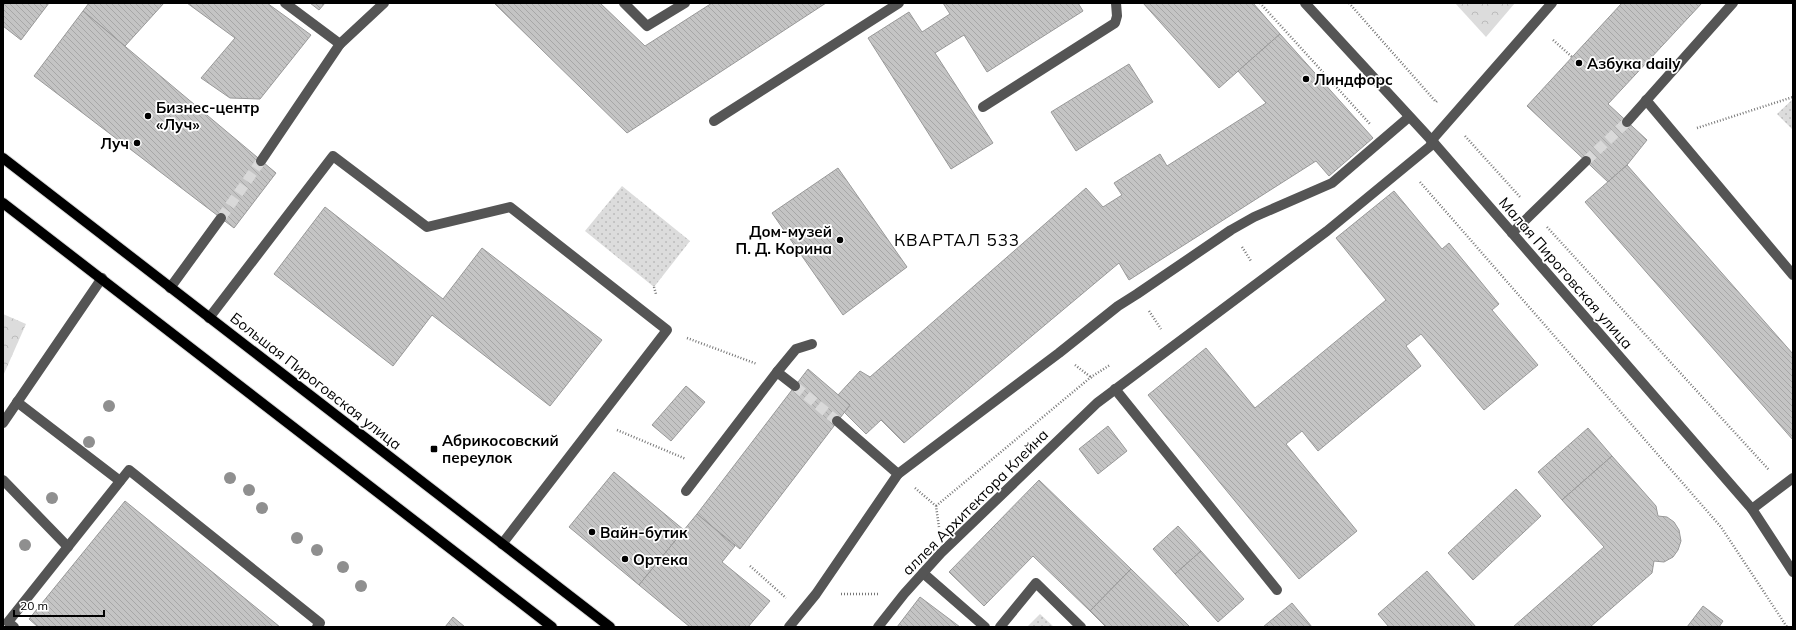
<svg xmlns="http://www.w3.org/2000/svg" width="1796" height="630" font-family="Mulish,sans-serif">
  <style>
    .forest { fill: url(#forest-crowns) }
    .park { fill: url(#park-dots) }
    .building { fill: url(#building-back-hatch); stroke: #999 }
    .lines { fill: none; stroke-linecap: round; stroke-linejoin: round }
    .minor-tunnel { stroke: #d9d9d9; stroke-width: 10; stroke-dasharray: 10 5; stroke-linecap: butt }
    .major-casing { stroke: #dbdbdb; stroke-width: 12 }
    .path { stroke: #777; stroke-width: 2.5; stroke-dasharray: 1 2; stroke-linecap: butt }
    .minor { stroke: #555; stroke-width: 10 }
    .major { stroke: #000; stroke-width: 10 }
    .tree { fill: #8f8f8f }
    .poi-dot { fill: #000; stroke: #fff; stroke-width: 1.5 }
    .labels { text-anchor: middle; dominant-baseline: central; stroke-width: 3.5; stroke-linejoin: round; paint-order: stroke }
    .poi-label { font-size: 15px; font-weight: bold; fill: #000; stroke: #fff; text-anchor: start }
    .street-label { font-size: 15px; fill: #000; stroke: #fff }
    .quarter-label { font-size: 17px; letter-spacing: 1px; fill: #000; stroke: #fff }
  </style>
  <defs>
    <pattern id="forest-crowns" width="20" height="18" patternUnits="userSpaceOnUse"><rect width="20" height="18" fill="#dcdcdc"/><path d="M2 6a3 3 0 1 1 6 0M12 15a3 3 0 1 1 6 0" fill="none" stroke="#bbb"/></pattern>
    <pattern id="park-dots" width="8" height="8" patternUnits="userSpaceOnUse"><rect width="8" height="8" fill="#dcdcdc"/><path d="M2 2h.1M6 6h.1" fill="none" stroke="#bbb" stroke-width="1.8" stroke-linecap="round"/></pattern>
    <pattern id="building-back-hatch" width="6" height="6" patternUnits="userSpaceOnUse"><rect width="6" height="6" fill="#c4c4c4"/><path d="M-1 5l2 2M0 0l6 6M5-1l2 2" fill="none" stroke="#a7a7a7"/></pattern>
  </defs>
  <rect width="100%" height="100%" fill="#fff"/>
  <!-- forest -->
  <g class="forest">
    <path d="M1455,3H1515L1486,37Z"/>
    <path d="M3,314L26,324L3,376Z"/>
  </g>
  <!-- park -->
  <g class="park">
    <path d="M1793,99V130L1777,114Z"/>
    <path d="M622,186L690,241L654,287L585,231Z"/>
    <path d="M1040,614L1054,627H1027Z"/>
  </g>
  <!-- building -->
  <g class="building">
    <path d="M3,3H49L21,40L3,26Z"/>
    <path d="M89,3H164L125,46L83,11Z"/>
    <path d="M187,3H267L311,35L260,99L230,98L201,78L235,38Z"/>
    <path d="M310,3H325L319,10Z"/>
    <path d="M494,3H600L645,46L712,3H826L627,133Z"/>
    <path d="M943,3H1078L1083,11L987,72L964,35L935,53L993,143L951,169L868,38L909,12L922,32L950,14Z"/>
    <path d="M1143,3H1253L1280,34L1219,88Z"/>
    <path d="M1622,3H1702L1608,104L1647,140L1627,165L1608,182L1527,106Z"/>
    <path d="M83,11L276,173L234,228L34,76Z"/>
    <path d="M1280,34L1373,138L1329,176L1316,161L1129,280L1119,263L904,443L881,420L866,434L844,412L850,405L838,395L860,371L870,377L1086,188L1103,207L1122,195L1114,183L1160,154L1167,166L1266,103L1238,71Z"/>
    <path d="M1129,64L1153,102L1076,151L1051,112Z"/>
    <path d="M1627,165L1793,354V440L1585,202Z"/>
    <path d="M838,168L907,267L843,315L772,213Z"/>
    <path d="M1394,191L1442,249L1449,243L1499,304L1492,310L1538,365L1484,410L1421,334L1406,346L1421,366L1318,451L1302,431L1286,444L1357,531L1299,579L1148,395L1206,348L1255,408L1386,300L1336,238Z"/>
    <path d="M325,207L443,299L482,248L602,340L550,406L432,315L393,366L274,274Z"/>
    <path d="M808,369L850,405L740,549L697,514Z"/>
    <path d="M686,386L705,402L671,441L652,425Z"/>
    <path d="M1108,426L1127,451L1098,474L1079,449Z"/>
    <path d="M1588,428L1612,456L1562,500L1538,472Z"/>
    <path d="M1612,456L1656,506L1658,516L1667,517L1674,522L1679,530L1681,541L1678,550L1673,557L1664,562L1654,561L1652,573L1590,627H1513L1604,547L1562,500Z"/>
    <path d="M614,472L684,530L639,585L569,527Z"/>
    <path d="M1039,480L1131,569L1090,611L1033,556L984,606L949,572Z"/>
    <path d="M1516,489L1541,516L1473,580L1448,553Z"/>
    <path d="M125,501L280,627H38L29,619Z"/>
    <path d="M697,514L735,546L722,562L770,601L748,627H690L639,585Z"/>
    <path d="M1178,526L1201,551L1175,574L1153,549Z"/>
    <path d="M1201,551L1244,599L1218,622L1175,574Z"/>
    <path d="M1131,569L1190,627H1106L1090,611Z"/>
    <path d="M1427,571L1476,627H1389L1378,614Z"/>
    <path d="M920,597L960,627H897Z"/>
    <path d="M1292,603L1312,627H1263Z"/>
    <path d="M1703,606L1723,621L1719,627H1687Z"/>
    <path d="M453,617L465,627H445Z"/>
  </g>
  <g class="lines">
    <!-- minor-tunnel -->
    <g class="minor-tunnel">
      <path d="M1586,161L1627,122"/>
      <path d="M221,218L261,161"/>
      <path d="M795,386L837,421"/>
    </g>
    <!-- major casing -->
    <g class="major-casing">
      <g id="major">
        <path d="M3,158L610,627"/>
        <path d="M3,203L552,627"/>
      </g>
    </g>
    <!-- path -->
    <g class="path">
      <path d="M1260,3L1370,124"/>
      <path d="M1349,3L1436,102L1437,101"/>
      <path d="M1553,40L1572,57"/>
      <path d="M1697,128L1793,97"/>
      <path d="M1465,136L1520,197"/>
      <path d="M1420,182L1721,527L1787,627"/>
      <path d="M1547,227L1769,470"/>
      <path d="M1242,247L1251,261"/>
      <path d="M654,287L656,294"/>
      <path d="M1149,311L1161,329"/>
      <path d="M687,338L757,364"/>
      <path d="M1075,365L1092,378"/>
      <path d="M617,430L686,459"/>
      <path d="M915,488L936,506L939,527"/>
      <path d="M936,506L1091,377L1110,365"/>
      <path d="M750,566L786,598"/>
      <path d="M841,594H878"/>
    </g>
    <!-- minor -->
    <g class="minor">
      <path d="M624,3L647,26L685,3"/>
      <path d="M1305,3L1434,143L1752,509L1793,572"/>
      <path d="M340,44L384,3"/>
      <path d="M1646,100L1793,275"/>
      <path d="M983,107L1115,23L1117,16L1116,3"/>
      <path d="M714,121L899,3"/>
      <path d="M1627,122L1733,3"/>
      <path d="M1431,141L1552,3"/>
      <path d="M261,161L340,44L285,3"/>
      <path d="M1512,233L1586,161"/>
      <path d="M170,288L221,218"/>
      <path d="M209,318L333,156L427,227L510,207L667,330L502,544"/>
      <path d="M795,386L777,372L796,349L812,344"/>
      <path d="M1115,389L1277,590"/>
      <path d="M17,402L120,481"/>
      <path d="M3,423L102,278"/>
      <path d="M898,474L1059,353L1118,306L1137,294L1231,230L1254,217L1332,183L1409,117"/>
      <path d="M3,480L68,547"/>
      <path d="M686,491L777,372"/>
      <path d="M1752,509L1793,478"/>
      <path d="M923,573L985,627"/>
      <path d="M14,627L8,622L129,470L320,623L317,627"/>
      <path d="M789,627L816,594L898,474L837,421"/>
      <path d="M878,627L904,594L941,553L1097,403L1327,231L1434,143"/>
      <path d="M1000,627L1036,583L1081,627"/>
    </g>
    <!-- major -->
    <use href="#major" class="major"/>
  </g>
  <!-- trees -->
  <g class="tree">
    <circle cx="109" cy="406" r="6"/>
    <circle cx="89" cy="442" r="6"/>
    <circle cx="230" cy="478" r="6"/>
    <circle cx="249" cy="490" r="6"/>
    <circle cx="52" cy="498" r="6"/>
    <circle cx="262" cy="508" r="6"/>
    <circle cx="297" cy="538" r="6"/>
    <circle cx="25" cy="545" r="6"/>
    <circle cx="317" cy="550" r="6"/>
    <circle cx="343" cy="567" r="6"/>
    <circle cx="361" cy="586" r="6"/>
  </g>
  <!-- markers -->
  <g class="poi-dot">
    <circle cx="1579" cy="63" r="4"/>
    <circle cx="1306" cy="79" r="4"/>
    <circle cx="148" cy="116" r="4"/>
    <circle cx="137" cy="143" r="4"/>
    <circle cx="840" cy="240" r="4"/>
    <rect x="430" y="445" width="8" height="8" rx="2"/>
    <circle cx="592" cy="532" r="4"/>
    <circle cx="625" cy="559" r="4"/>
  </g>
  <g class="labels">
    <!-- poi labels -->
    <g class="poi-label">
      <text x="1587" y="63">Азбука daily</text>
      <text x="1314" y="79">Линдфорс</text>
      <text x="156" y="107">Бизнес-центр<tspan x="156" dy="17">«Луч»</tspan></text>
      <text x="129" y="143" text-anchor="end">Луч</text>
      <text x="832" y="231" text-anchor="end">Дом-музей<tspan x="832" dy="17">П. Д. Корина</tspan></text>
      <text x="442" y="440">Абрикосовский<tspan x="442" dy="17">переулок</tspan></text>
      <text x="600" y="532">Вайн-бутик</text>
      <text x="633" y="559">Ортека</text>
    </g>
    <!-- street labels -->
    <g class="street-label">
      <text transform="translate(1566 273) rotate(49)">Малая Пироговская улица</text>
      <text transform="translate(316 381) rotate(38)">Большая Пироговская улица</text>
      <text transform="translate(975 502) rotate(-45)">аллея Архитектора Клейна</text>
    </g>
    <!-- quarter labels -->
    <g class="quarter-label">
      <text x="957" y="239">КВАРТАЛ 533</text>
    </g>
  </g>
  <!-- border -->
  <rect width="1796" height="630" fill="none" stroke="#000000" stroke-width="8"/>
  <!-- scale -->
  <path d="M14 610v6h90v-6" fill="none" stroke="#000000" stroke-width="2"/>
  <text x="20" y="610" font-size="12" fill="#000000" stroke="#ffffff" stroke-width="3" paint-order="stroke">20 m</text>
</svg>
